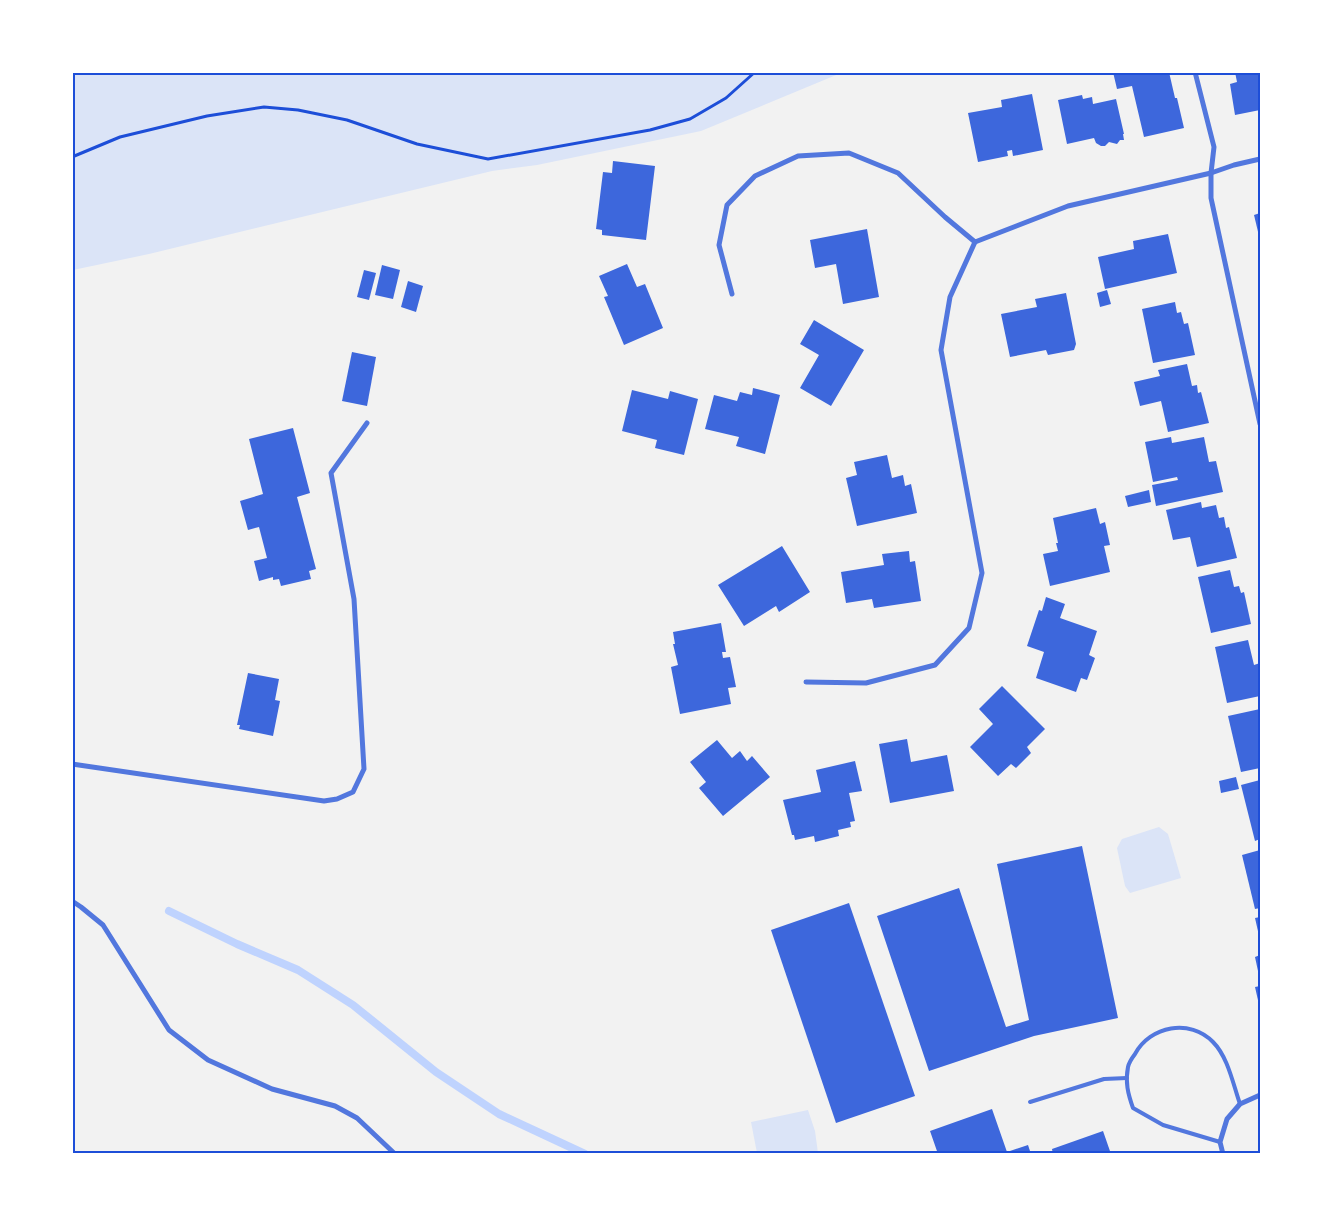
<svg xmlns="http://www.w3.org/2000/svg" width="1333" height="1226" font-family="'Space Grotesk',sans-serif">
  <style>
    .green { fill: #dbe4f7 }
    .lines { fill: none; stroke-linecap: round; stroke-linejoin: round }
    .stream { stroke: #bfd3fe; stroke-width: 8 }
    .building { fill: #3d67dc }
    .path { stroke: #1d4ed8; stroke-width: 3 }
    .service { stroke: #5277de; stroke-width: 4 }
    .minor { stroke: #5277de; stroke-width: 5 }
    .neatline { fill: none; stroke: #1d4ed8; stroke-width: 2 }
  </style>
  <rect width="100%" height="100%" fill="#f2f2f2"/>
  <!-- green -->
  <g class="green">
    <path d="M72,73H841L701,131L537,165L492,171L149,254L73,270Z"/>
    <path d="M1159,827L1168,834L1181,878L1130,893L1125,886L1117,848L1122,839Z"/>
    <path d="M808,1110L815,1131L818,1153H757L751,1122Z"/>
  </g>
  <g class="lines">
    <!-- stream -->
    <path class="stream" d="M169,911L237,944L298,970L353,1005L436,1072L499,1114L585,1154"/>
  </g>
  <!-- building -->
  <g class="building">
    <path d="M1113,72H1169L1175,98H1177L1184,128L1144,137L1132,86L1117,89Z"/>
    <path d="M1235,72H1260V110L1235,115L1230,84L1237,82Z"/>
    <path d="M1032,94L1043,150L1013,156L1012,150L1007,151L1008,156L978,162L968,113L1002,107L1001,100Z"/>
    <path d="M1082,95L1083,99L1092,97L1093,104L1116,99L1124,134H1123L1124,140H1120L1117,144L1109,142L1105,146H1101L1096,143L1094,138L1067,144L1058,100Z"/>
    <path d="M613,161L655,166L646,240L602,235V230L596,229L603,172L612,173Z"/>
    <path d="M1260,213V240L1254,215Z"/>
    <path d="M867,229L879,297L843,304L836,264L815,268L810,240Z"/>
    <path d="M1168,234L1177,273L1105,289L1098,257L1134,249L1133,241Z"/>
    <path d="M627,264L637,287L645,284L663,328L624,345L604,297L608,296L599,276Z"/>
    <path d="M382,265L400,270L393,299L375,295Z"/>
    <path d="M364,270L376,273L369,300L357,297Z"/>
    <path d="M408,281L423,286L416,312L401,307Z"/>
    <path d="M1107,290L1111,304L1100,307L1097,293Z"/>
    <path d="M1066,293L1076,344L1074,350L1048,355L1046,350L1010,357L1001,314L1037,307L1035,299Z"/>
    <path d="M1175,302L1177,313L1181,312L1184,324L1188,323L1195,355L1153,363L1142,309Z"/>
    <path d="M814,320L864,350L831,406L800,388L819,355L800,344Z"/>
    <path d="M352,352L376,357L367,406L342,401Z"/>
    <path d="M1187,364L1192,386L1197,385L1198,393L1201,392L1209,423L1168,432L1161,401L1140,406L1134,382L1160,376L1158,370Z"/>
    <path d="M753,388L780,395L765,454L736,446L739,437L705,429L714,395L737,401L740,392L752,395Z"/>
    <path d="M632,390L668,399L670,391L698,399L684,455L655,448L657,440L622,431Z"/>
    <path d="M293,428L310,493L297,497L316,569L309,571L311,579L281,586L279,579L273,580V577L259,581L254,561L267,558L259,527L248,530L240,501L263,494L249,439Z"/>
    <path d="M1171,437L1172,443L1204,437L1209,462L1216,461L1223,492L1156,506L1152,485L1178,480L1177,477L1153,482L1145,442Z"/>
    <path d="M887,455L892,478L903,475L905,486L911,484L917,513L857,526L846,478L857,475L854,462Z"/>
    <path d="M1149,490L1151,502L1128,507L1125,496Z"/>
    <path d="M1201,502L1202,508L1216,505L1219,518L1224,517L1226,528L1229,527L1237,558L1197,567L1190,537L1173,540L1166,510Z"/>
    <path d="M1096,508L1100,524L1105,522L1110,545L1104,546L1110,572L1050,586L1043,554L1058,551L1056,543H1058L1053,518Z"/>
    <path d="M782,546L810,592L779,612L776,606L744,626L718,585Z"/>
    <path d="M909,551L910,562L915,561L921,601L874,608L872,599L846,603L841,572L884,565L882,554Z"/>
    <path d="M1230,570L1234,587L1239,586L1241,593L1244,592L1251,624L1211,633L1198,577Z"/>
    <path d="M1046,597L1065,604L1060,618L1097,631L1089,655L1095,658L1087,680L1081,678L1076,692L1036,678L1044,652L1027,646L1039,610L1042,611Z"/>
    <path d="M721,623L726,652H722L723,658L730,657L736,687L728,688L731,704L680,714L671,667L678,665L673,644H675L673,632Z"/>
    <path d="M1248,640L1254,665L1260,663V696L1227,703L1215,647Z"/>
    <path d="M248,673L279,679L275,700L280,701L273,736L239,729L240,725H237Z"/>
    <path d="M1002,686L1045,729L1027,747L1031,753L1016,768L1011,764L998,776L970,747L993,724L979,709Z"/>
    <path d="M1260,709V768L1241,772L1228,716Z"/>
    <path d="M907,739L911,762L947,755L954,791L890,803L879,744Z"/>
    <path d="M717,740L732,758L740,751L747,761L752,756L770,777L723,816L699,788L706,782L690,762Z"/>
    <path d="M855,761L862,791L849,793L855,821L850,822L851,827L838,830L839,836L815,842L814,836L795,840L794,835H792L783,800L821,792L816,770Z"/>
    <path d="M1236,777L1239,789L1221,793L1219,781Z"/>
    <path d="M1260,780V839L1255,841L1241,785Z"/>
    <path d="M1082,846L1118,1018L1034,1036L929,1071L877,916L959,888L1006,1027L1029,1020L997,864Z"/>
    <path d="M1260,850V908L1255,909L1242,855Z"/>
    <path d="M849,903L915,1096L836,1123L771,930Z"/>
    <path d="M1260,917V940L1255,918Z"/>
    <path d="M1260,955V971H1258L1255,957Z"/>
    <path d="M1260,986V1009L1255,987Z"/>
    <path d="M992,1109L1007,1152L1028,1145L1031,1154H938L930,1131Z"/>
    <path d="M1103,1131L1111,1154H1053L1052,1149Z"/>
  </g>
  <g class="lines">
    <!-- path -->
    <path class="path" d="M72,157L120,137L207,116L264,107L298,110L347,120L417,144L488,159L650,130L690,119L726,98L755,72"/>
    <!-- service -->
    <g class="service">
      <path d="M1030,1102L1104,1079L1127,1078"/>
      <path d="M1220,1142L1163,1125L1133,1108C1128,1094 1125,1082 1128,1067C1129,1062 1132,1058 1135,1054C1150,1026 1190,1018 1213,1042C1228,1057 1233,1084 1240,1104"/>
    </g>
    <!-- minor -->
    <g class="minor">
      <path d="M1195,72L1214,147L1211,173V198L1260,424"/>
      <path d="M975,242L1068,206L1211,173L1234,165L1260,159"/>
      <path d="M732,294L719,245L727,205L755,176L798,156L849,153L898,173L945,217L975,242"/>
      <path d="M806,682L866,683L935,665L969,628L982,573L941,350L950,297L975,242"/>
      <path d="M72,764L324,801L337,799L353,792L364,769L354,599L331,473L367,423"/>
      <path d="M72,901L81,907L103,925L169,1030L208,1060L272,1089L335,1106L357,1118L395,1154"/>
      <path d="M1223,1154L1220,1142L1227,1119L1240,1104L1260,1095"/>
    </g>
  </g>
  <!-- border -->
  <rect width="1333" height="1226" fill="none" stroke="#ffffff" stroke-width="148"/>
  <rect x="74" y="74" width="1185" height="1078" class="neatline"/>
</svg>
